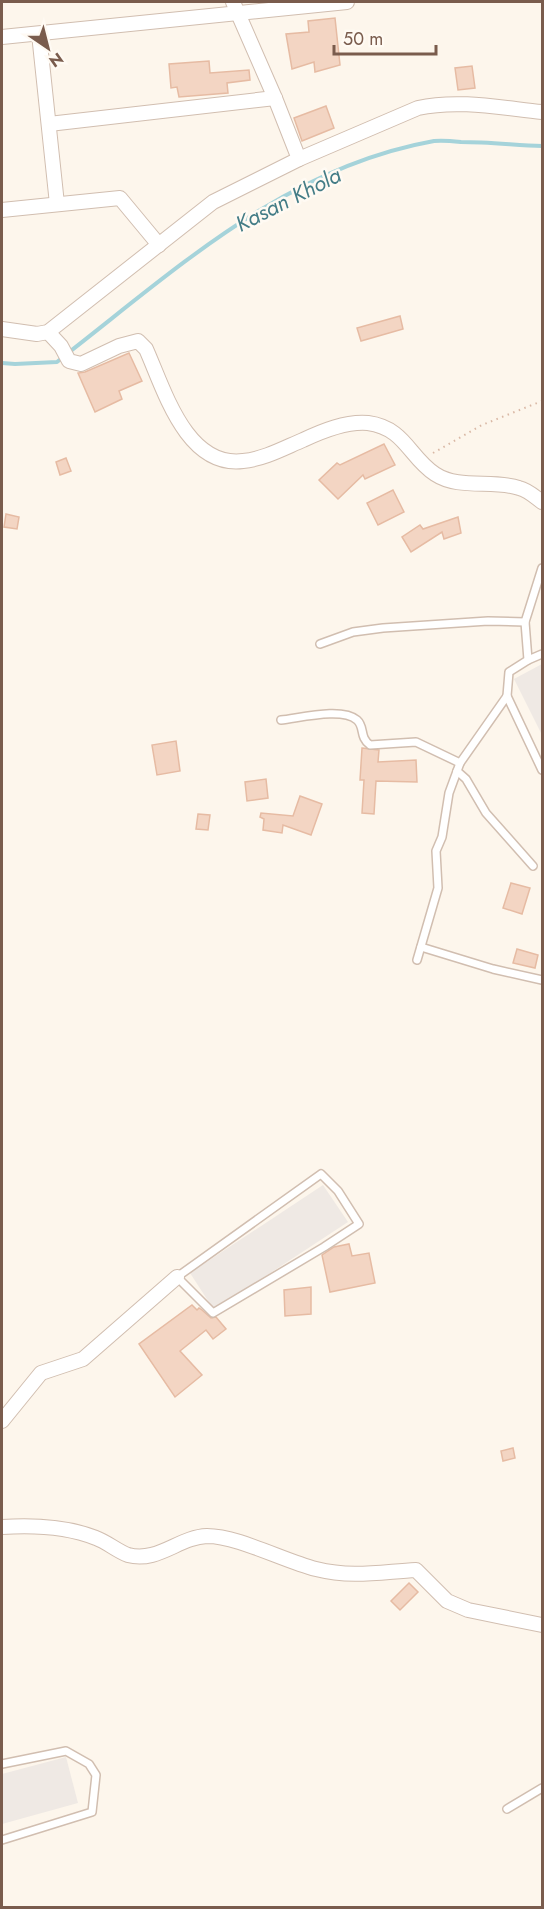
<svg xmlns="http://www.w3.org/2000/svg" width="544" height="1909" font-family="Jost,sans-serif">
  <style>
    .industrial { fill: #efe9e4 }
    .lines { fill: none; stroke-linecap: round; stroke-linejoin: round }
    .stream { stroke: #a5d3da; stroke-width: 4 }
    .building { fill: #f3d5c3; stroke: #e6bba3; stroke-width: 1.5 }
    .service-casing { stroke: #d1beb0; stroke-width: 10 }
    .minor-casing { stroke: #d1beb0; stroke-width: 16 }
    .path { stroke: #d9b8a5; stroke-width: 2; stroke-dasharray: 1.5 4.5; stroke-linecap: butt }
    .service { stroke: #fff; stroke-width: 7 }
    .minor { stroke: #fff; stroke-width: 14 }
    .labels { text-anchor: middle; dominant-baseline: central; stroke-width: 5; stroke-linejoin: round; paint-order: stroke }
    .water-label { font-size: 22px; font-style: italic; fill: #437c86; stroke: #fffaf3 }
  </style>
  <rect width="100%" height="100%" fill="#fdf6ec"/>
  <!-- industrial -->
  <g class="industrial">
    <path d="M542,664V735L514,679Z"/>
    <path d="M323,1185L348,1222L214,1310L190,1273Z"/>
    <path d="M66,1757L78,1803L2,1824V1774Z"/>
  </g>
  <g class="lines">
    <!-- stream -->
    <g class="stream">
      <path d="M68,353C181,265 288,167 434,141C442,140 452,141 461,142C488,142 515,145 542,146"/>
      <path d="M2,363L15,364L57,362L62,358"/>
    </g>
  </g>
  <!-- building -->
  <g class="building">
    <path d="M335,18L340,65L315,72L314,62L292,69L286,34L309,32L308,21Z"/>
    <path d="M209,61L210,73L249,70L250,80L227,83L228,93L179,97L177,87L171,88L169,64Z"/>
    <path d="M472,66L475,88L458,90L455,68Z"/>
    <path d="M326,106L334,128L302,141L294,118Z"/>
    <path d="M400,316L403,329L361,341L357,328Z"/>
    <path d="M129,353L142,381L119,391L122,399L95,412L78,373L85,372Z"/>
    <path d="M384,444L395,465L365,479L363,475L338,499L319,480L337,463L340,465Z"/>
    <path d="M66,458L71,471L60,475L56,462Z"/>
    <path d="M393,490L404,512L378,525L367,503Z"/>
    <path d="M6,514L19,517L17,529L4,527Z"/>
    <path d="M458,517L461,533L444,539L442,532L411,552L402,537L420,525L423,529Z"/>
    <path d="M176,741L180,771L157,775L152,745Z"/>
    <path d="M362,748L379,750L378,762L416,760L417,782L376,781L374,814L362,813L364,780H360Z"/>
    <path d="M266,779L268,798L247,801L245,782Z"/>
    <path d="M300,796L322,804L311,835L283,825L282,833L263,830L264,819L260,817L261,813L293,816Z"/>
    <path d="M198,814L210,815L208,830L196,829Z"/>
    <path d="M511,883L530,888L522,914L503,908Z"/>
    <path d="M517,949L538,955L535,968L513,963Z"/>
    <path d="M349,1244L352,1256L369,1253L375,1283L330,1292L322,1255L334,1247Z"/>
    <path d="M311,1287V1314L285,1316L284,1290Z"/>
    <path d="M192,1305L197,1310L199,1308L202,1310L211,1318L216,1317L226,1329L213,1339L206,1330L180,1351L202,1375L175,1397L139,1344Z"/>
    <path d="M513,1448L515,1458L503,1461L501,1451Z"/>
    <path d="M409,1583L418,1592L400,1610L391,1601Z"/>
  </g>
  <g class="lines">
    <!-- service casing -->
    <g class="service-casing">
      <g id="service">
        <path d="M320,644L353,632L383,628L488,621L525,622"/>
        <path d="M528,660L542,654"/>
        <path d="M507,696L542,770"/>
        <path d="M281,720C300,718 342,707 357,720C365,727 359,737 370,745L416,742L460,763"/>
        <path d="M457,771L466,779L486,813L533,866"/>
        <path d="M421,947L493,969L542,980"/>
        <path d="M417,960L438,888L436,851L442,837L449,793L460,763L507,696L509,672L528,660L525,622L542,568"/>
        <path d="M321,1174L338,1191L359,1224L324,1247L213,1313L177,1277Z"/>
        <path d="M2,1764L66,1751L89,1764L96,1775L92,1812L2,1840"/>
        <path d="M507,1809L542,1788"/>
      </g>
    </g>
    <!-- minor casing -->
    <g class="minor-casing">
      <g id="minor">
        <path d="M233,2L275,98L299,159"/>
        <path d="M39,34L57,204"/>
        <path d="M2,37L347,2"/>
        <path d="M49,124L275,98"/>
        <path d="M2,210L120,198L159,245"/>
        <path d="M2,329L37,334L48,332L213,202L299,159L418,108C458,99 502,108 542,112"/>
        <path d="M48,332L61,346L69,361L81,364L119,346L138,341L146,349C164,389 186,468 243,461C264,459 284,448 303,440C322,431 346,421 368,423C405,428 409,457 435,474C459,490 493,479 519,488C528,490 535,497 542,502"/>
        <path d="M2,1421L41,1373L83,1359L177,1277"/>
        <path d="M2,1527C33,1525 66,1526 96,1538C107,1542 117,1551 128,1555C158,1563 179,1537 207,1536C238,1536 284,1561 316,1569C352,1578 380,1572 416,1570L447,1601L468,1610L542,1625"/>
      </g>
    </g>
    <!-- path -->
    <path class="path" d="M433,453L482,425L542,401"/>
    <!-- service -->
    <use href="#service" class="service"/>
    <!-- minor -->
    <use href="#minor" class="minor"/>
  </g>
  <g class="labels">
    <!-- water labels -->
    <g class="water-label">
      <text transform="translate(288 199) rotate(-27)">Kasan Khola</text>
    </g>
  </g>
  <!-- border -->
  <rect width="544" height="1909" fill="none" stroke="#7a5c4d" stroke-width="6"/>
  <!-- north arrow -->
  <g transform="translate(48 48) rotate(145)" stroke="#fffaf3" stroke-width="4.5" paint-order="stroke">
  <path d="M0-4.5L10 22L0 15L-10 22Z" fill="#7a5c4d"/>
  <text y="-9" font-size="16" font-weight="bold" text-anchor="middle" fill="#7a5c4d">N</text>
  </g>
  <!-- scale -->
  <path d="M334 45v9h102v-9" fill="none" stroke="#7a5c4d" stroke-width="3"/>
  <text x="343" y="45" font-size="18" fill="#7a5c4d" stroke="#fffaf3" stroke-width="4.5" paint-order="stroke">50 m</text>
</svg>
